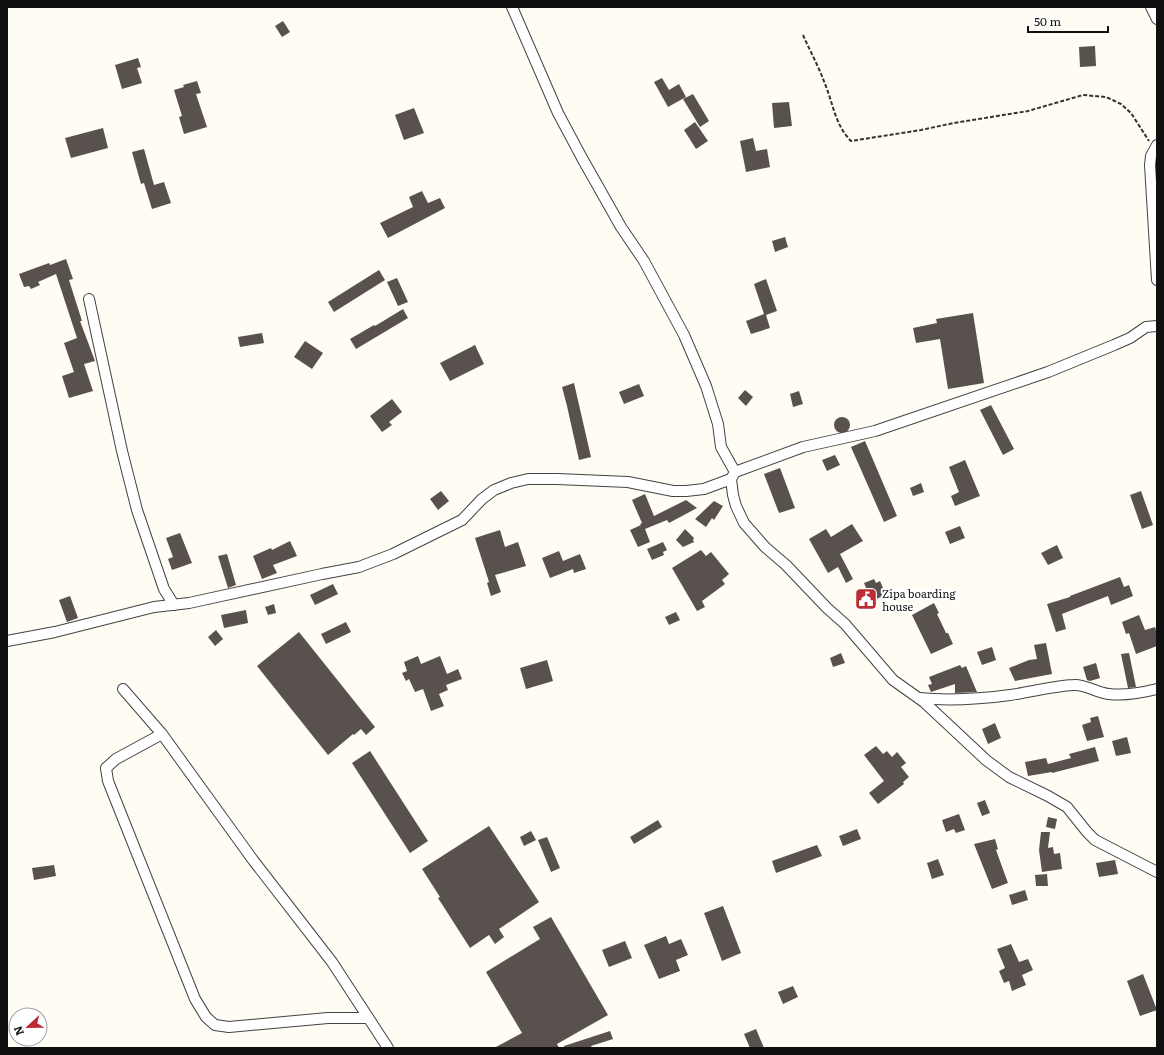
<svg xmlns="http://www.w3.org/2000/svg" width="1164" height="1055" font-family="Literata,serif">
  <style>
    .building { fill: #59514d }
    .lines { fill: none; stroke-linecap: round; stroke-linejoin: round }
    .minor-casing { stroke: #434343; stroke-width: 12 }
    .path { stroke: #323232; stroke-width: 2; stroke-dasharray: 4 2; stroke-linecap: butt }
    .minor { stroke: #fff; stroke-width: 10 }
    .labels { text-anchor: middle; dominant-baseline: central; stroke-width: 4; stroke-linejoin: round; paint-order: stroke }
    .poi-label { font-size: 11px; fill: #101010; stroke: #fff; text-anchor: start }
  </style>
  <rect width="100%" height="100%" fill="#fffcf4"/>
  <!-- building -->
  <g class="building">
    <path d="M283,21L290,32L282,37L275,26Z"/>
    <path d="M1095,46L1096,66L1080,67L1079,47Z"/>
    <path d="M138,58L141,67L137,68L142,83L122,89L115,65Z"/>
    <path d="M662,78L669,90L679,84L686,97L668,107L654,82Z"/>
    <path d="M197,81L201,93L196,94L207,127L184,134L179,117L182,116L174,90L184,87L183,85Z"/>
    <path d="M693,94L709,121L700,127L683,99Z"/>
    <path d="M789,102L792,126L774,128L772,103Z"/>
    <path d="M414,108L424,133L404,140L395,115Z"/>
    <path d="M695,122L708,141L696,149L684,130Z"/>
    <path d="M103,128L108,148L71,158L65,138Z"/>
    <path d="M753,138L756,151L767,149L770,167L746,172L740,141Z"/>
    <path d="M144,149L154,185L164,182L171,203L152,209L144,183L141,184L132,152Z"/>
    <path d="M422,191L428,203L440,198L445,208L388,238L380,223L413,207L409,197Z"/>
    <path d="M785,237L788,247L775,252L772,241Z"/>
    <path d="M66,259L73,279L69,280L82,321H80L95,361L84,364L93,391L69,398L62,376L74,372L64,343L77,338L56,274L38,282L40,285L31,289L29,286L24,287L19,274L49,263L50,265Z"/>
    <path d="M379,270L385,280L334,312L328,302Z"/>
    <path d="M397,278L408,302L398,306L387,282Z"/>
    <path d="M766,279L777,311L766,315L770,328L751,334L746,321L764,314L754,284Z"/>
    <path d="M403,309L408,318L356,349L350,339L374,325L375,326Z"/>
    <path d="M973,313L984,383L948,389L940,339L916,343L913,328L937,323L936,319Z"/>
    <path d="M262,333L264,343L240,347L238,337Z"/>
    <path d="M305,341L323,353L312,369L294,357Z"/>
    <path d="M475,345L484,364L450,381L440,363Z"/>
    <path d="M574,383L591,457L579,460L567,406L562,387Z"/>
    <path d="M639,384L644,396L624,404L619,392Z"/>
    <path d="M745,390L753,397L746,406L738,398Z"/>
    <path d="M799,391L803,404L793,407L790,394Z"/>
    <path d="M392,399L402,412L389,422L392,425L382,432L370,416Z"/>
    <path d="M991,405L1014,449L1003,455L980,410Z"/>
    <circle cx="842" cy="425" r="8"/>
    <path d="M865,441L897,516L884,522L851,447Z"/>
    <path d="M835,455L840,465L827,471L822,460Z"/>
    <path d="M965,460L980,496L955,506L951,496L959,492L949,467Z"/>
    <path d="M780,468L795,508L779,513L764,474Z"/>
    <path d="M921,483L924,492L913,496L910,488Z"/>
    <path d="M441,491L449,501L438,510L430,499Z"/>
    <path d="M1141,491L1153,525L1142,529L1130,495Z"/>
    <path d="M645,494L654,516L686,500L697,508L669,523L667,520L645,529L650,542L638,547L630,530L641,525L640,524L642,523L632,500Z"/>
    <path d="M714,501L723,506L714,520L712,518L706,527L695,519Z"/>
    <path d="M852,524L863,541L840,554L853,579L846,583L838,567L828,573L809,539L826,529L831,537Z"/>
    <path d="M960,526L965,538L950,544L945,532Z"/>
    <path d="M685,529L694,538L693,540L694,542L683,547L676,540Z"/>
    <path d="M500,530L505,547L518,542L526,566L495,575L501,592L491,596L487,583L489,582L475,538Z"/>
    <path d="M180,533L192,563L172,570L168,559L173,557L166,538Z"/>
    <path d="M290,541L297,556L273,565L277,573L262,579L253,556L271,548L272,550Z"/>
    <path d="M663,542L667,550L663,552L664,555L652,560L647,549Z"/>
    <path d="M1057,545L1063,558L1048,565L1041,553Z"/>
    <path d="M701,550L706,556L711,552L729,574L722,580L725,584L702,601L705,607L697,611L672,568Z"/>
    <path d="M559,551L563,561L580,554L586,569L574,573L573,569L550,578L542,558Z"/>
    <path d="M227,554L236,585L228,588L218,556Z"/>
    <path d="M1120,577L1124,587L1129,585L1133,596L1111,605L1108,596L1062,614L1066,629L1056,632L1047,604L1070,597V596Z"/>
    <path d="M874,579L876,583L880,581L884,590L881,592L883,596L872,601L864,583Z"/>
    <path d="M333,584L338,594L315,605L310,595Z"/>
    <path d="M70,596L78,618L67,622L59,600Z"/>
    <path d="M934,603L939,613L937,614L946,633H948L953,644L931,654L912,615Z"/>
    <path d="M274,604L276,613L268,615L265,607Z"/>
    <path d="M246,610L248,623L224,628L221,615Z"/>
    <path d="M676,612L680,620L669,625L665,617Z"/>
    <path d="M1139,615L1145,630L1155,627L1157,633V646L1136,654L1129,633L1126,634L1122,622Z"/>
    <path d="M346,622L351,632L326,644L321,634Z"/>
    <path d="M216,630L223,639L215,646L208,637Z"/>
    <path d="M299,632L375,727L366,735L361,729L354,735L353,734L328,755L257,666Z"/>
    <path d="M1046,643L1052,674L1015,681L1009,668L1029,660L1037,659L1034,645Z"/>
    <path d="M992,647L996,660L982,665L977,652Z"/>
    <path d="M841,653L845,663L833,667L830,658Z"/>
    <path d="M1129,653L1136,687L1128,688L1121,654Z"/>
    <path d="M418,656L421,664L440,656L447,674L458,669L462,679L446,685L448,690L439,694L444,706L431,711L423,689L415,692L409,679L406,681L402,673L407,671L404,662Z"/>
    <path d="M547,660L553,681L526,689L520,668Z"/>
    <path d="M1096,663L1100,678L1090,681L1087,680L1083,667Z"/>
    <path d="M960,665L962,668L966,666L977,692L955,693V684L931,692L928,685L932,684L929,677Z"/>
    <path d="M1098,716L1104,737L1087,741L1082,725L1091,722L1090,718Z"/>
    <path d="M995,723L1001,738L988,744L982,729Z"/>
    <path d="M1127,737L1131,753L1116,756L1112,741Z"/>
    <path d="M876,746L883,754L887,751L892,757L897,752L906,763L901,767L909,777L903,782L904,784L878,804L869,793L884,781L864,755Z"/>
    <path d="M1095,747L1099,761L1052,773V772L1028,776L1025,762L1046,758L1048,764L1071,758L1069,754Z"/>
    <path d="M370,751L428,841L410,853L352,763Z"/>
    <path d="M985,800L990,813L982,816L977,803Z"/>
    <path d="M959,814L965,830L956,833L954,829L946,832L942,820Z"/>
    <path d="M1048,817L1057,819L1055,829L1046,827Z"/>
    <path d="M658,820L662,827L634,844L630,837Z"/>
    <path d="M489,826L539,902L499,929L504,937L495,944L489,935L470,948L438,898L440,897L422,869Z"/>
    <path d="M857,829L861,839L843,846L839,836Z"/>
    <path d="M531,831L536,840L524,846L520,837Z"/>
    <path d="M1041,832H1050L1048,848L1053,847L1054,854L1060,853L1062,869L1042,872L1039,850Z"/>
    <path d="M547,837L560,868L551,872L538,840Z"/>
    <path d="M995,839L998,849L996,850L1008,883L992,889L974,844Z"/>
    <path d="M817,845L822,856L776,873L772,861Z"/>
    <path d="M938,859L944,875L932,879L927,863Z"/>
    <path d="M1115,860L1118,874L1099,877L1096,863Z"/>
    <path d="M54,865L56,876L34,880L32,868Z"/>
    <path d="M1047,874L1048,886H1036L1035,875Z"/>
    <path d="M1025,890L1028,900L1012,905L1009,895Z"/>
    <path d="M723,906L741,953L722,961L704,913Z"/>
    <path d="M551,917L608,1015L557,1044L559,1048H494L522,1033L486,972L540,939L533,927Z"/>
    <path d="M666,936L669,944L681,939L688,955L676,960L680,971L659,979L644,945Z"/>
    <path d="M625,941L632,958L609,967L602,950Z"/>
    <path d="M1011,944L1019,962L1028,959L1033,970L1022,975L1026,985L1012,991L1009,981L1004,983L999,971L1005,968L997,949Z"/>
    <path d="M1143,974L1157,1010L1140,1016L1127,981Z"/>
    <path d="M793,986L798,997L783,1004L778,992Z"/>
    <path d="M756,1029L764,1048H750L744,1034Z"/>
    <path d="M610,1031L613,1039L591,1046L592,1048H564V1046Z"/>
  </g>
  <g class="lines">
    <!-- minor casing -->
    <g class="minor-casing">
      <g id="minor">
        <path d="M512,7L558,113L582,158L621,227L644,261L684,335L706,386L718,424L721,447L735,472"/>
        <path d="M1151,7L1157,19"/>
        <path d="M1157,145L1151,156L1150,165L1157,280"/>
        <path d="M89,299L122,451L137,510L164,589L174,605"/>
        <path d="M1157,326L1146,327L1130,338L1114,345L1048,372L875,431L803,447L735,472L731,479L733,495L736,506L744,523L765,547L786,565L827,608L845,624L893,680L924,702L986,760L1009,777L1048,796L1067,807L1087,832L1095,840L1157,872"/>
        <path d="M7,641L55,632L154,607L189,603L322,574L359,567L393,554L462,520L482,499L494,490L511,483L528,479H557L628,482L673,491H686L704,489L731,479"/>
        <path d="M123,689L162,734L253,860L332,962L388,1048"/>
        <path d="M919,698C950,701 980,699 1010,695C1032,692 1052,686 1074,685C1085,684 1097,693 1109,694C1125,696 1141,693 1157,689"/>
        <path d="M162,734L116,759L106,768L108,781L195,999L206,1017L215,1025L229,1027L328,1018H368"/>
      </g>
    </g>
    <!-- path -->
    <path class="path" d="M803,35C810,51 819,67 825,84C833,103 835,125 851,141L921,130L954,123L1028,111L1083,95L1106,97L1121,104L1131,113L1149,141"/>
    <!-- minor -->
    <use href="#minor" class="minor"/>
  </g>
  <!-- icons -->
  <defs>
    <g id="civic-square" transform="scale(1.15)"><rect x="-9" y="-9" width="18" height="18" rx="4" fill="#bd2b34" stroke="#fff"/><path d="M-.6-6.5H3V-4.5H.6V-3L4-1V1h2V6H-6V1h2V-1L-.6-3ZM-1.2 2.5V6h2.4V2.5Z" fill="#fff"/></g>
  </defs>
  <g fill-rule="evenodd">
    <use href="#civic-square" x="866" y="599"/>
  </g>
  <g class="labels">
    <!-- poi labels -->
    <g class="poi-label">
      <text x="882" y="593">Zipa boarding<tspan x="882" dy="13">house</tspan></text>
    </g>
  </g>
  <!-- border -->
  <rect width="1164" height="1055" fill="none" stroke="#101010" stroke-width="16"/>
  <!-- north arrow -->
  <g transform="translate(28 1027) rotate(248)"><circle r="19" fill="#ffffff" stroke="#9f9f9f"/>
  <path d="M0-3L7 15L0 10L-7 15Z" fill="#bd2b34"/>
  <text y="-6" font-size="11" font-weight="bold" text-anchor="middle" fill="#101010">N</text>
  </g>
  <!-- scale -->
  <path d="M1028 26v6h80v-6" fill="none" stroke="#101010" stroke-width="2"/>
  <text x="1034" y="26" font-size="12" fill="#101010" stroke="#ffffff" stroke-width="3" paint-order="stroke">50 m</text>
</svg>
